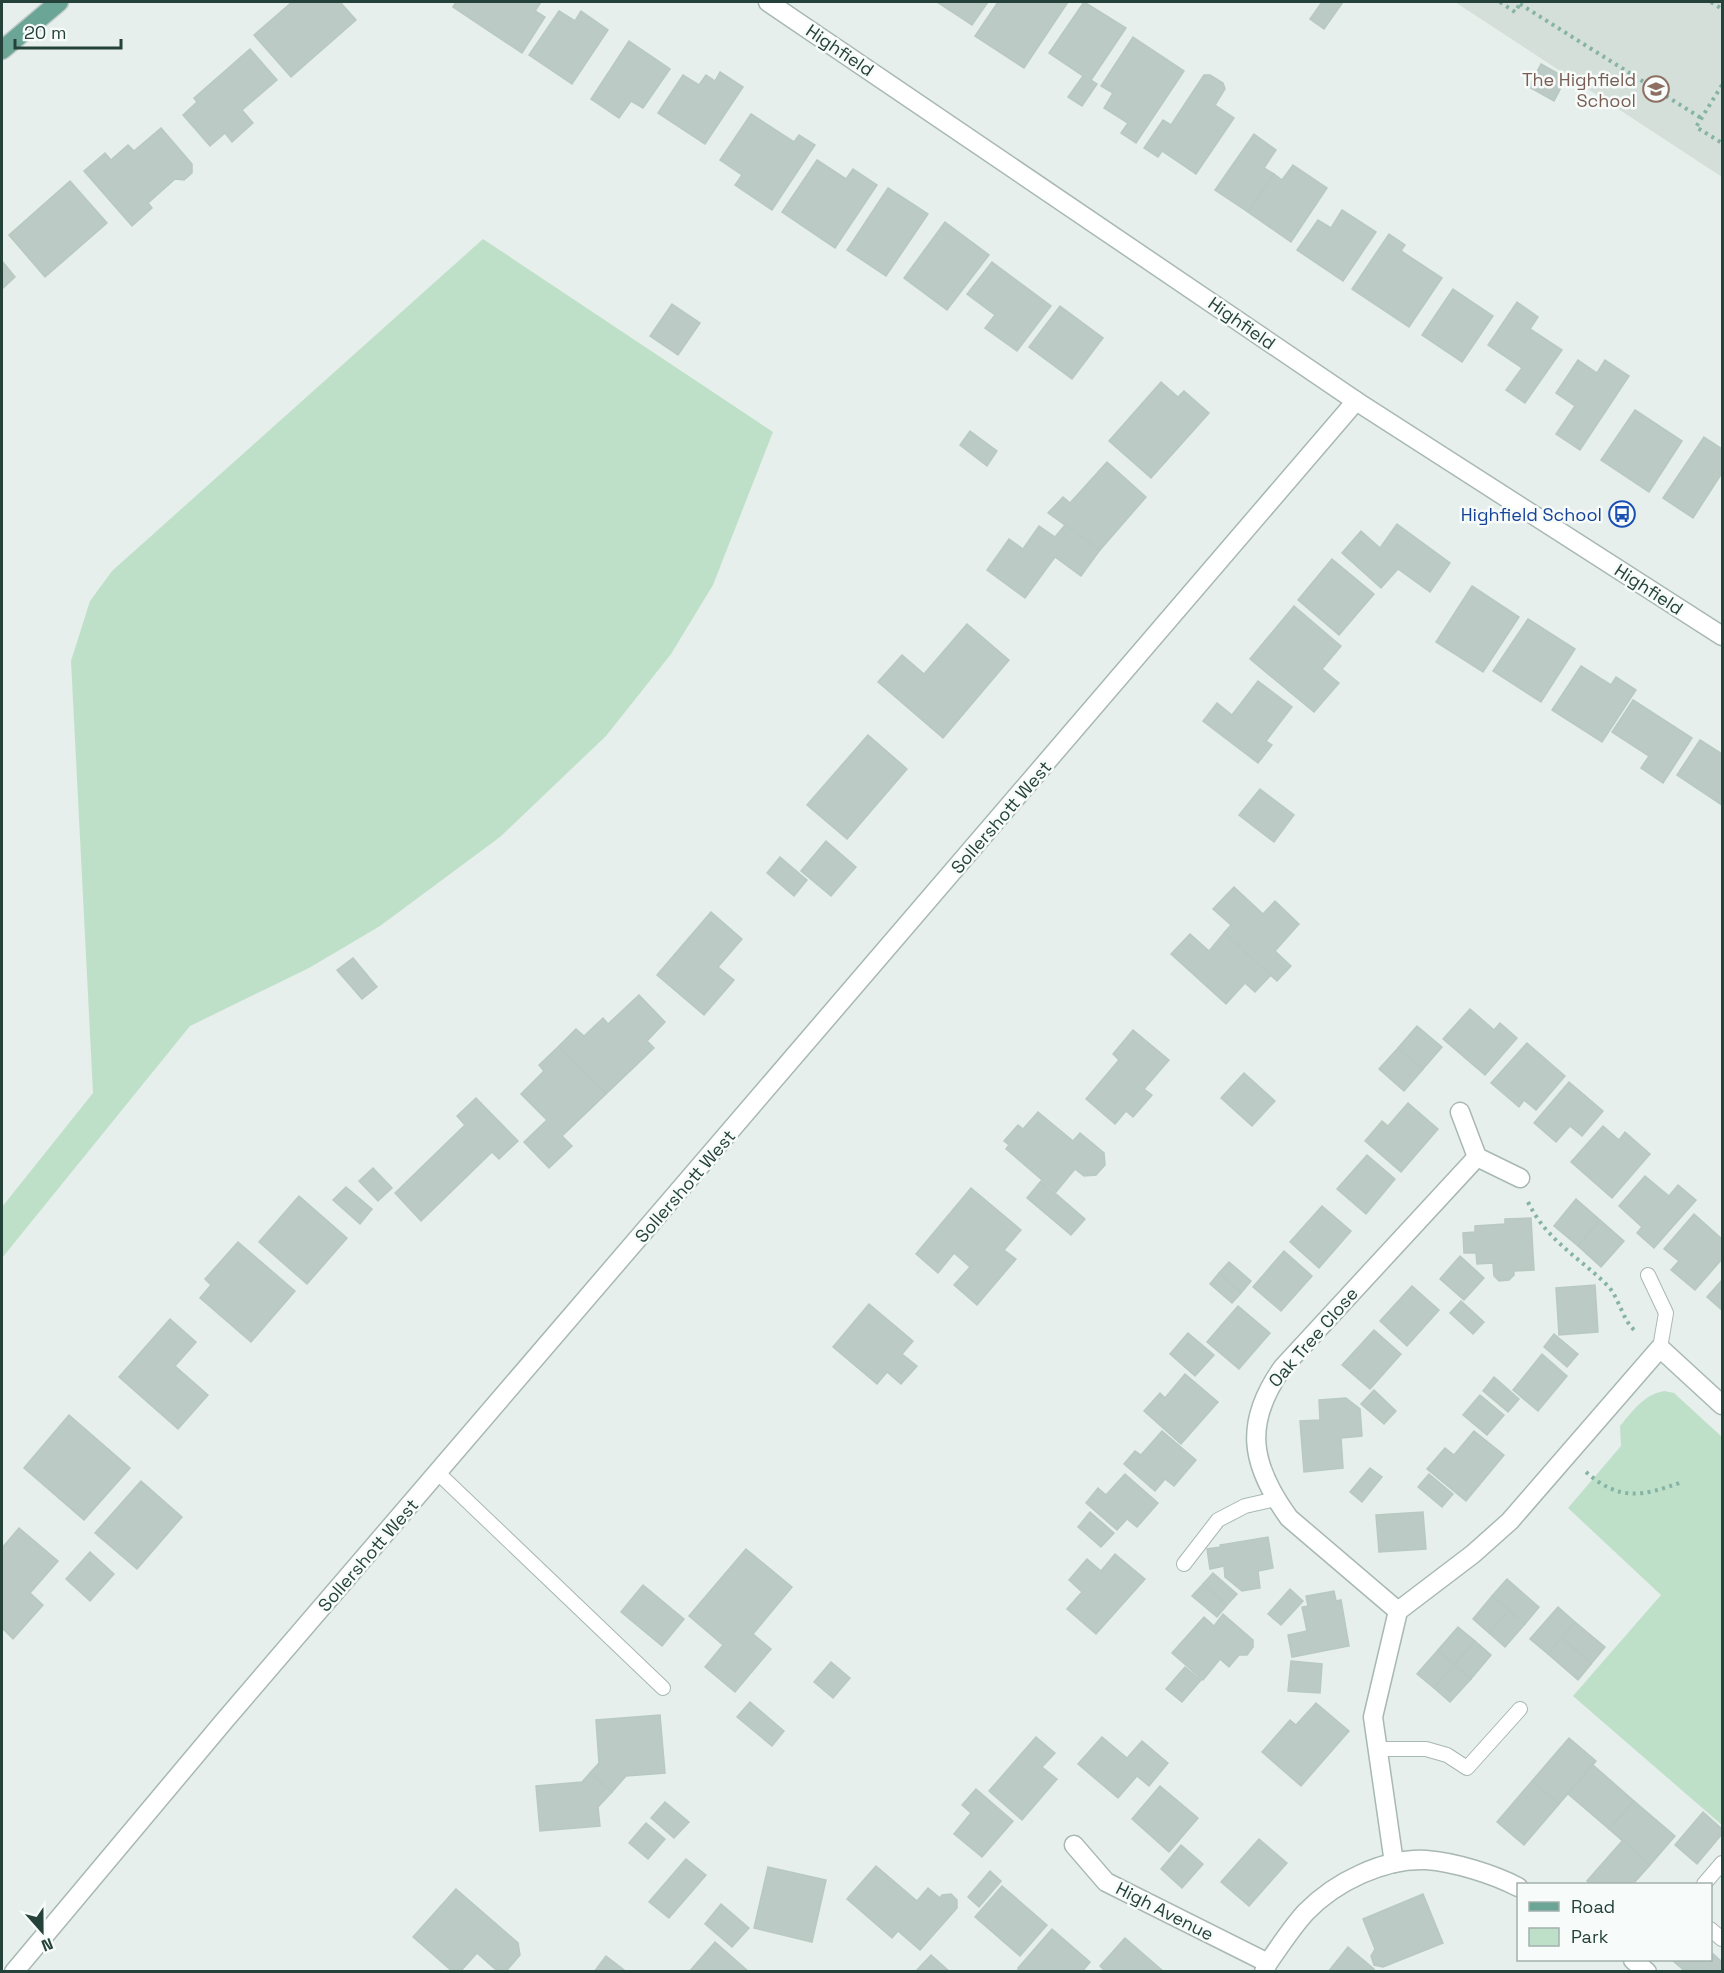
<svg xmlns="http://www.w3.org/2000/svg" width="1724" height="1973" font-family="'Space Grotesk',sans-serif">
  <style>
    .built { fill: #d4dfda }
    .green { fill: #bfe0c8 }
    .building { fill: #bbcac4; stroke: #b8c9c2; stroke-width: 1.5 }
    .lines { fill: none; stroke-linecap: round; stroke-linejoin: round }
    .service-casing { stroke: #a8b8b2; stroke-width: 16 }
    .minor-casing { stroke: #a8b8b2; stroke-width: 21 }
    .primary-casing { stroke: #c2cac8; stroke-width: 21 }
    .path { stroke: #86b3a5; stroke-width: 4; stroke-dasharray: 3 4.5; stroke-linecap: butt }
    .service { stroke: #fff; stroke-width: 14 }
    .minor { stroke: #fff; stroke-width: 18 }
    .primary { stroke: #6aa596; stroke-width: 18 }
    .labels { text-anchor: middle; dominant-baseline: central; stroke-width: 5; stroke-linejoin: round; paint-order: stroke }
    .street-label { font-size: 18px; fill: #24423a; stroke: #f7fbf9 }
    .education-label { font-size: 18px; fill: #785e54; stroke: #f7fbf9; text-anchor: end }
    .transit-label { font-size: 18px; fill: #164399; stroke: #f7fbf9; text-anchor: end }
  </style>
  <rect width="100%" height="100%" fill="#e6efeb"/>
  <!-- built -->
  <path class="built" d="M1455,2H1722V177Z"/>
  <!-- green -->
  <g class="green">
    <path d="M483,239L773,432L713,585L671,654L606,736L500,837L380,926L309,968L190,1026L2,1258V1207L93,1093L71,661L90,601L112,571Z"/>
    <path d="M1664,1391L1674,1393L1722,1437V1825L1573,1696L1661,1595L1568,1508L1621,1446L1620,1426C1633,1411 1643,1395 1664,1391Z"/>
  </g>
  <!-- building -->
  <g class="building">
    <path d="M292,2H340L356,20L291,77L254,35Z"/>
    <path d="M456,2H541L535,11L545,17L522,53L453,7Z"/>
    <path d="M937,2H988L972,25Z"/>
    <path d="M998,2H1068L1024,68L975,36Z"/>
    <path d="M1084,2L1126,28L1091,80L1097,84L1082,106L1068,97L1083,76L1049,53Z"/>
    <path d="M1322,2H1343L1324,29L1310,19Z"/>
    <path d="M559,11L575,21L581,11L608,30L572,84L529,55Z"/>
    <path d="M1133,37L1184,71L1136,143L1121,133L1128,123L1104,108L1113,93L1101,86Z"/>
    <path d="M629,41L670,69L643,108L631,101L619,118L591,99Z"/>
    <path d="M250,49L277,80L242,110L253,123L232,142L225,133L210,146L183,115L197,102L194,98Z"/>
    <path d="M1541,64L1566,78L1554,101L1529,87Z"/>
    <path d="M720,72L743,87L705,144L658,113L683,75L699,85L706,75L715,81Z"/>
    <path d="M1204,75H1210L1223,83L1225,89L1215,105L1234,118L1196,174L1162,151L1158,157L1144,148L1163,120L1171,125Z"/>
    <path d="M751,114L794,142L799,135L815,145L772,210L735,185L742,175L720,160Z"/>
    <path d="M161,128L192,164V173L184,180L175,179L148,203L152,208L132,226L84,171L105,153L111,160L128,145L134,151Z"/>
    <path d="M1254,134L1276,150L1264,168L1274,174L1248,212L1215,190Z"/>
    <path d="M817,160L846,179L853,169L877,185L835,248L782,212Z"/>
    <path d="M1293,165L1327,188L1291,242L1248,212L1274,174L1282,180Z"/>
    <path d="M70,181L107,223L45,277L9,235Z"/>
    <path d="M888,188L928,214L886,276L847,250Z"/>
    <path d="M1342,210L1376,232L1343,281L1297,250L1318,220L1331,228Z"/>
    <path d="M945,222L989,255L947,310L904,278Z"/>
    <path d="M1389,234L1405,245L1401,251L1442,278L1409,327L1352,289Z"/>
    <path d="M2,261L15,277L2,289Z"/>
    <path d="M992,262L1051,306L1017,351L985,328L995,315L967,294Z"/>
    <path d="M1453,289L1493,316L1462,362L1422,335Z"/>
    <path d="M1517,302L1538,317L1530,329L1562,350L1525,403L1506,390L1522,368L1488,345Z"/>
    <path d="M672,304L700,323L678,355L650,336Z"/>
    <path d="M1060,306L1103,338L1072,379L1029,347Z"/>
    <path d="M1578,360L1597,373L1605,360L1629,376L1580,450L1556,434L1575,406L1556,393Z"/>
    <path d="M1161,382L1178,397L1184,391L1209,413L1151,478L1109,441Z"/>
    <path d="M1635,410L1682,441L1649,492L1601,460Z"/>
    <path d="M970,431L997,451L987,466L960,445Z"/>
    <path d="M1704,437L1722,449V473L1693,518L1663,498Z"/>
    <path d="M1107,462L1146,497L1100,550L1048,513L1063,497L1070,503Z"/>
    <path d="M1397,524L1450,563L1430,592L1398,569L1381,588L1342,553L1361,531L1380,548Z"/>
    <path d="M1065,525L1100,550L1081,576L1055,557L1025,598L987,570L1009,539L1023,549L1039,526L1055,537Z"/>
    <path d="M1332,559L1374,594L1339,635L1298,600Z"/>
    <path d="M1472,586L1519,617L1483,672L1436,642Z"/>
    <path d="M1294,606L1341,646L1322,669L1339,683L1314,712L1250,659Z"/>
    <path d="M1528,619L1575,649L1541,702L1493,671Z"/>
    <path d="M967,624L1009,660L943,738L878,682L902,655L924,674Z"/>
    <path d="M1581,666L1611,685L1616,677L1636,690L1602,742L1552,710Z"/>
    <path d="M1258,681L1292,707L1266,741L1272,745L1258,763L1203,721L1217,703L1232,715Z"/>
    <path d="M1633,700L1692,738L1663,783L1641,768L1649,756L1612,732Z"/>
    <path d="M868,735L907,769L847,839L807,805Z"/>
    <path d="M1700,740L1722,754V805L1677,775Z"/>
    <path d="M1260,789L1294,815L1274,842L1239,815Z"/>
    <path d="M826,841L856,867L831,896L801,871Z"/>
    <path d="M780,857L807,880L794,896L767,873Z"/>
    <path d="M1234,887L1263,914L1275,901L1299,924L1275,951L1291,966L1277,981L1224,933L1231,925L1213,909Z"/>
    <path d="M711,912L742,939L718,967L734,980L704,1015L657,975Z"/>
    <path d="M1224,933L1271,975L1255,992L1245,983L1226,1004L1171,954L1190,934L1209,951Z"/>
    <path d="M353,958L377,987L362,999L337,970Z"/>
    <path d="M639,995L665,1022L647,1041L654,1048L606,1094L559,1046L576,1029L584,1036L603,1018L608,1024Z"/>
    <path d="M1470,1009L1494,1030L1500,1023L1517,1038L1485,1075L1443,1039Z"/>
    <path d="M1417,1026L1442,1047L1423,1069L1398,1048Z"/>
    <path d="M1133,1030L1169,1060L1144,1089L1152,1095L1133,1117L1126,1111L1115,1124L1086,1099L1119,1060L1113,1054Z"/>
    <path d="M1527,1043L1565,1076L1536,1110L1524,1100L1519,1107L1491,1083Z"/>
    <path d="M559,1046L606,1094L562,1136L572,1146L549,1168L524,1142L547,1120L521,1094L544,1071L539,1065Z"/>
    <path d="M1398,1048L1423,1069L1404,1091L1379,1069Z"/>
    <path d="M1244,1073L1275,1101L1252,1126L1221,1098Z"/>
    <path d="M1569,1082L1603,1111L1582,1136L1570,1126L1556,1142L1534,1123Z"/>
    <path d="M476,1098L518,1141L499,1159L492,1152L421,1221L395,1193L465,1125L457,1116Z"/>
    <path d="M1408,1103L1438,1129L1401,1172L1365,1141L1382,1121L1388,1126Z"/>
    <path d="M1038,1112L1073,1141L1080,1133L1104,1153L1105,1165L1096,1175L1084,1176L1075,1169L1056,1192L1006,1149L1009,1145L1004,1141L1018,1125L1023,1129Z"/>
    <path d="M1603,1126L1619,1140L1625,1132L1650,1154L1612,1198L1571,1162Z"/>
    <path d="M1367,1155L1395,1179L1366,1214L1337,1189Z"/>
    <path d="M373,1168L392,1188L378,1201L359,1181Z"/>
    <path d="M1645,1176L1669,1196L1678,1185L1696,1200L1654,1248L1637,1233L1642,1227L1619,1206Z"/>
    <path d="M1041,1181L1085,1219L1071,1235L1027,1198Z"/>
    <path d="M346,1187L372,1209L360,1224L333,1200Z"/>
    <path d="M971,1188L1021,1230L1004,1250L1016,1259L977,1305L954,1285L970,1267L954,1253L938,1273L916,1254Z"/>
    <path d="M299,1196L347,1238L307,1284L259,1242Z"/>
    <path d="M1576,1199L1600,1220L1578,1246L1554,1226Z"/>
    <path d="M1322,1206L1351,1231L1319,1268L1290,1242Z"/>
    <path d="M1694,1214L1722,1239V1259L1695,1290L1671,1270L1679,1261L1664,1249Z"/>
    <path d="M1531,1218L1534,1270L1514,1271V1275L1509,1280L1499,1281L1494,1276L1493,1263L1477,1264L1476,1253H1464L1463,1233L1475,1232V1226L1505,1224V1219Z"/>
    <path d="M1600,1220L1624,1241L1601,1267L1578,1246Z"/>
    <path d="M238,1242L295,1291L251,1342L200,1298L211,1285L205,1279Z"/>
    <path d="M1284,1251L1312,1276L1281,1311L1253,1287Z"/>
    <path d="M1460,1256L1484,1278L1464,1300L1440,1279Z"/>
    <path d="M1229,1262L1251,1281L1241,1293L1219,1273Z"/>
    <path d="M1219,1273L1241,1293L1232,1303L1210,1284Z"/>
    <path d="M1722,1280V1310L1707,1297Z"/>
    <path d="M1595,1285L1598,1332L1559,1335L1556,1288Z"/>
    <path d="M1412,1286L1439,1310L1407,1346L1380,1321Z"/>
    <path d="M1461,1301L1484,1322L1473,1334L1450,1313Z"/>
    <path d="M869,1304L913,1341L902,1354L917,1366L901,1384L887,1372L877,1384L833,1347Z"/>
    <path d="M1238,1306L1270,1333L1239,1369L1207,1342Z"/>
    <path d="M170,1319L196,1342L175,1366L208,1395L178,1429L119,1377Z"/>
    <path d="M1374,1330L1401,1354L1370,1389L1342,1365Z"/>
    <path d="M1188,1333L1214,1355L1195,1376L1170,1354Z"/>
    <path d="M1554,1334L1578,1354L1567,1367L1544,1347Z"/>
    <path d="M1542,1354L1567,1376L1538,1411L1513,1390Z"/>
    <path d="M1185,1374L1218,1402L1181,1444L1144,1411L1160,1393L1165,1398Z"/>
    <path d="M1494,1377L1519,1399L1508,1412L1483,1391Z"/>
    <path d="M1374,1390L1396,1411L1384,1424L1361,1404Z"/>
    <path d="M1480,1395L1504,1415L1487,1435L1463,1415Z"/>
    <path d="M1346,1398L1360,1409L1362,1436L1341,1438L1343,1468L1304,1472L1300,1421L1320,1420L1319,1400Z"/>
    <path d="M69,1415L130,1468L84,1520L24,1468Z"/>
    <path d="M1162,1431L1196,1460L1174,1486L1165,1479L1155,1491L1124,1464L1135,1451L1141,1455Z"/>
    <path d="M1474,1431L1504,1455L1466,1501L1427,1469L1445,1448L1454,1455Z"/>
    <path d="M1370,1468L1382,1477L1362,1502L1350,1492Z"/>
    <path d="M1125,1474L1158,1503L1137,1527L1127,1519L1117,1530L1086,1503L1098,1488L1106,1495Z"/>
    <path d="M1429,1474L1453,1494L1442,1507L1418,1487Z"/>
    <path d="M141,1481L182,1517L137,1569L95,1533Z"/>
    <path d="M1090,1512L1114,1533L1101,1547L1078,1527Z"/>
    <path d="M1423,1512L1426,1549L1379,1552L1376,1515Z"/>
    <path d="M19,1528L58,1561L30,1593L43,1605L13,1639L2,1628V1548Z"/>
    <path d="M1268,1537L1273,1568L1258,1571L1260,1588L1242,1591L1225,1577L1224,1566L1210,1569L1207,1549L1221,1547L1220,1545Z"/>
    <path d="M746,1549L792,1587L753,1634L771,1649L735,1692L705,1667L723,1645L689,1616Z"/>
    <path d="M90,1552L114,1574L90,1601L66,1579Z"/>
    <path d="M1115,1554L1145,1579L1096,1634L1067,1609L1082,1592L1069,1580L1087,1559L1101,1571Z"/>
    <path d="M1213,1573L1237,1594L1227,1605L1203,1584Z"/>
    <path d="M1507,1579L1539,1607L1525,1624L1492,1596Z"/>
    <path d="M1203,1584L1227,1605L1217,1617L1192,1596Z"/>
    <path d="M643,1585L684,1619L662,1646L621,1612Z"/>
    <path d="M1290,1589L1303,1601L1281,1625L1268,1614Z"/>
    <path d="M1334,1591L1336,1601L1341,1600L1349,1646L1292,1657L1288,1635L1307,1631L1302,1607L1308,1606L1306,1596Z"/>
    <path d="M1492,1596L1509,1610L1489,1633L1473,1619Z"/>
    <path d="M1558,1607L1575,1622L1548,1654L1530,1639Z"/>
    <path d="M1509,1610L1525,1624L1505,1647L1489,1633Z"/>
    <path d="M1223,1614L1253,1640V1647L1247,1655H1239L1229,1667L1220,1659L1203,1680L1172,1653L1204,1617L1214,1626Z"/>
    <path d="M1575,1622L1605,1647L1591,1664L1562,1638Z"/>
    <path d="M1458,1627L1475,1641L1454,1665L1438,1650Z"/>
    <path d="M1562,1638L1591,1664L1578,1680L1548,1654Z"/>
    <path d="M1475,1641L1491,1655L1471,1679L1454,1665Z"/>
    <path d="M1438,1650L1454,1665L1434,1688L1417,1674Z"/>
    <path d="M1291,1661L1322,1664L1320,1693L1288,1691Z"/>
    <path d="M831,1662L850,1678L833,1698L814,1682Z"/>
    <path d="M1454,1665L1471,1679L1450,1702L1434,1688Z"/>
    <path d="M1185,1667L1201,1680L1182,1702L1166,1689Z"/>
    <path d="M750,1702L784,1731L772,1746L737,1717Z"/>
    <path d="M1316,1703L1349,1731L1301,1786L1262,1752L1290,1720L1296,1725Z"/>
    <path d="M660,1715L665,1773L626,1776L612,1792L590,1773L599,1763L596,1720Z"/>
    <path d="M1036,1737L1055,1753L1042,1767L1057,1779L1022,1820L989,1791Z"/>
    <path d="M1102,1737L1127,1758L1142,1741L1168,1763L1149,1786L1137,1776L1118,1798L1078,1764Z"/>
    <path d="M1569,1738L1596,1761L1559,1804L1532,1781Z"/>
    <path d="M1593,1765L1634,1801L1609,1829L1568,1794Z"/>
    <path d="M590,1773L612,1792L598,1807L600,1826L540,1831L536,1786L582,1782Z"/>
    <path d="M1532,1781L1559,1804L1524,1845L1497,1822Z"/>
    <path d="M1160,1786L1198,1818L1169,1852L1132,1819Z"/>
    <path d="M976,1789L1013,1821L982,1857L954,1834L971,1813L962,1805Z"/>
    <path d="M1634,1801L1675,1836L1650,1865L1609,1829Z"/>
    <path d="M665,1802L689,1822L674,1838L651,1818Z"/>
    <path d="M1703,1812L1722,1829V1834L1697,1864L1675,1845Z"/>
    <path d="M646,1823L665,1839L648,1859L629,1843Z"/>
    <path d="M1259,1839L1287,1863L1249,1906L1221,1882Z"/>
    <path d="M1623,1840L1650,1865L1633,1884H1591L1587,1881Z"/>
    <path d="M1181,1845L1203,1864L1182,1888L1161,1869Z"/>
    <path d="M686,1859L706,1875L669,1918L649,1902Z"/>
    <path d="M876,1866L917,1901L928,1888L940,1898L942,1895L951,1894L957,1900V1908L920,1950L898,1931L892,1938L847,1899Z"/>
    <path d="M768,1867L826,1880L812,1942L754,1928Z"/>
    <path d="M990,1871L1001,1881L979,1907L968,1897Z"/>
    <path d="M1002,1886L1047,1925L1020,1956L975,1917Z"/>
    <path d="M456,1889L518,1943L520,1955L507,1970L495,1969L477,1953L460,1972H453L413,1937Z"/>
    <path d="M1423,1894L1443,1943L1383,1967L1374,1965L1371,1956L1375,1949L1363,1919Z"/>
    <path d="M721,1904L749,1928L732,1947L705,1924Z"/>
    <path d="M1052,1929L1090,1962L1082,1972H1018V1968Z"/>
    <path d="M1125,1938L1164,1972H1106L1100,1966Z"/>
    <path d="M715,1942L749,1972H689Z"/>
    <path d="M1348,1947L1374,1969L1371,1972H1328Z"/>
    <path d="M1710,1951L1722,1962V1972H1686L1672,1960H1710Z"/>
    <path d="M931,1955L950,1972L916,1971Z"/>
    <path d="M606,1956L624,1970L623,1972H594Z"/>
  </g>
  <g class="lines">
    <!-- service casing -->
    <g class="service-casing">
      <g id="service">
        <path d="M1648,1275L1666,1313L1660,1348"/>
        <path d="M438,1473L663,1688"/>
        <path d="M1184,1564L1218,1520L1245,1506L1276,1499"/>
        <path d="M1377,1749H1426L1447,1755L1467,1768L1520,1709"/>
        <path d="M1704,1884L1722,1863"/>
        <path d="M1710,1929L1722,1939"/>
      </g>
    </g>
    <!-- minor casing -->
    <g class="minor-casing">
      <g id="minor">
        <path d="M768,2L1356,401L1722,636"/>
        <path d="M1460,1112L1477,1157L1520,1178"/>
        <path d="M1398,1611L1289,1518C1250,1464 1243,1423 1283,1367L1477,1157"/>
        <path d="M1074,1845L1106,1882L1268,1963"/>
        <path d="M1394,1863L1373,1717L1398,1611L1473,1554L1510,1521L1660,1348L1722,1405"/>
        <path d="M1633,1960L1647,1972"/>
        <path d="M14,1972L225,1720L1356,401"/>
        <path d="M1264,1972L1268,1963C1280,1946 1292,1927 1306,1912C1335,1882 1384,1858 1426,1860C1454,1862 1493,1874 1518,1887"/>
      </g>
    </g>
    <!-- primary casing -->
    <g class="primary-casing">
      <path id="primary" d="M2,50L59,2"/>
    </g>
    <!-- path -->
    <g class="path">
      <path d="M1500,2L1515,12L1521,2"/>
      <path d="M1711,2L1722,9"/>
      <path d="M1520,4L1701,118"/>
      <path d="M1722,85L1696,127L1722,143"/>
      <path d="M1528,1202C1547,1241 1579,1257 1608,1286C1620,1299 1623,1323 1637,1332"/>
      <path d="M1586,1472C1620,1502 1643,1496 1682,1482"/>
    </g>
    <!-- service -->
    <use href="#service" class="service"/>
    <!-- minor -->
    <use href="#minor" class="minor"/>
    <!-- primary -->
    <use href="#primary" class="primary"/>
  </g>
  <!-- icons -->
  <defs>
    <g id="school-ring" transform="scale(1.35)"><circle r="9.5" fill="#f7fbf9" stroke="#8d6e63" stroke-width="1.5"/><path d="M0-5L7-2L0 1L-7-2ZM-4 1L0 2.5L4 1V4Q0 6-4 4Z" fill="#8d6e63"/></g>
    <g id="bus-ring" transform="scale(1.35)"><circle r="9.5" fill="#f7fbf9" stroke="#1a4fb4" stroke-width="1.5"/><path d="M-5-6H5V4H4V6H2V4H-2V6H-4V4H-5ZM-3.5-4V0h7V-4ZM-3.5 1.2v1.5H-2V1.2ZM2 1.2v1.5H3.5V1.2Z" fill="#1a4fb4"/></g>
  </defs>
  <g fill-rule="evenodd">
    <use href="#school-ring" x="1656" y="89"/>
    <use href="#bus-ring" x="1622" y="514"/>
  </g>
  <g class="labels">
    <!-- street labels -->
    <g class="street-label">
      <text transform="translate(840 50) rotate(34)">Highfield</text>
      <text transform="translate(1242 323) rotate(35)">Highfield</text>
      <text transform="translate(1649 589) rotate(33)">Highfield</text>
      <text transform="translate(1001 817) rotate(-49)">Sollershott West</text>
      <text transform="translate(685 1186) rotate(-49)">Sollershott West</text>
      <text transform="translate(1313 1337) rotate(-49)">Oak Tree Close</text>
      <text transform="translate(368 1555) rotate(-49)">Sollershott West</text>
      <text transform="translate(1165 1911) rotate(27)">High Avenue</text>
    </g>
    <!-- education labels -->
    <g class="education-label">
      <text x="1636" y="79">The Highfield<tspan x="1636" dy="21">School</tspan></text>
    </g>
    <!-- transit labels -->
    <g class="transit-label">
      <text x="1602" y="514">Highfield School</text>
    </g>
  </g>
  <!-- border -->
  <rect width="1724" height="1973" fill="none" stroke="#24423a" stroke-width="6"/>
  <!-- legend -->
  <rect x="1517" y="1883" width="195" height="78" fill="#f7fbf9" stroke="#a3b1ad" stroke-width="1.5"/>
  <rect x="1529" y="1902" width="30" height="9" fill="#6aa596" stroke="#a3b1ad" stroke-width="1.5"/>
  <text x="1571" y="1913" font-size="18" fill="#24423a">Road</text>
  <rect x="1529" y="1928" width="30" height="18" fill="#bfe0c8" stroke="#a3b1ad" stroke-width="1.5"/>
  <text x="1571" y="1943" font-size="18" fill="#24423a">Park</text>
  <!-- north arrow -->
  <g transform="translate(42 1931) rotate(159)" stroke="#f7fbf9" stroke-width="4.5" paint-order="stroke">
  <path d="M0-4.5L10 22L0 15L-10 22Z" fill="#24423a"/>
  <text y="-9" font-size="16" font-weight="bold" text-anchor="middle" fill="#24423a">N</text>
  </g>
  <!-- scale -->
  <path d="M15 39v9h106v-9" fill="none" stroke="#24423a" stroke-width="3"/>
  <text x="24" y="39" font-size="18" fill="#24423a" stroke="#f7fbf9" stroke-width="4.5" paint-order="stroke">20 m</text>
</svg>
